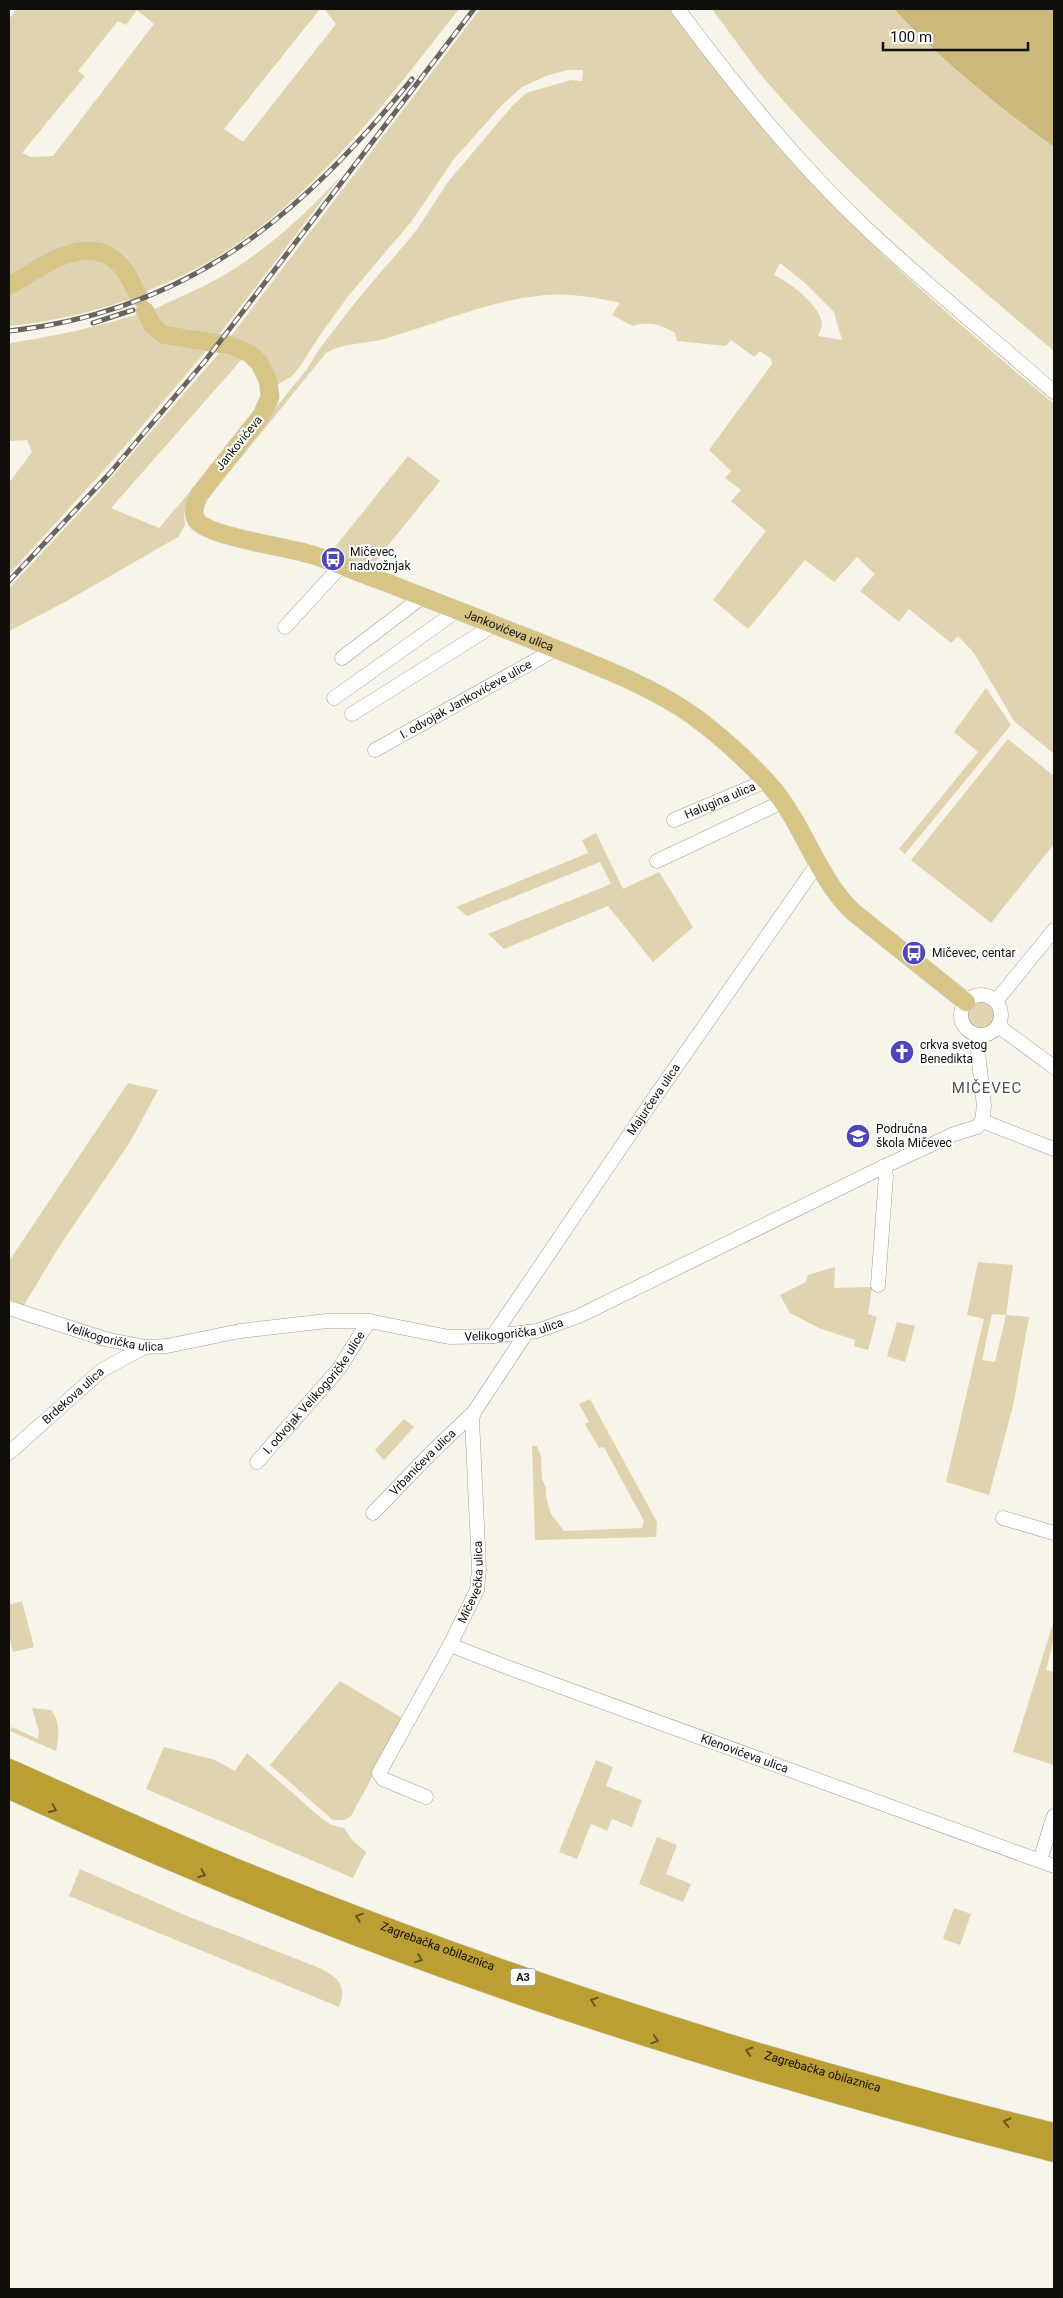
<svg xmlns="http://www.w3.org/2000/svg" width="1063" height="2298" font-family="Roboto,sans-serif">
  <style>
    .green { fill: #dfd4af; fill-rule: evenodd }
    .water { fill: #cbb87a }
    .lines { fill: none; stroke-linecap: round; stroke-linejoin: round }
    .minor-casing { stroke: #a29f95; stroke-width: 15 }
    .major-casing { stroke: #d4d4d3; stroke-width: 19 }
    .highway-casing { stroke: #d4d4d3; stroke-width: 21 }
    .minor { stroke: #fff; stroke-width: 14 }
    .major { stroke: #d7c585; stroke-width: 18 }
    .highway { stroke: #bc9f33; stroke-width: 20 }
    .rail-casing { stroke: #67655f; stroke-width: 5 }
    .rail { stroke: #fff; stroke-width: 3; stroke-dasharray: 9; stroke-linecap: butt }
    .oneway { stroke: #66571f }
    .labels { text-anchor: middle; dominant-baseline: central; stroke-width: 4; stroke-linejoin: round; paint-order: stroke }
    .shield { fill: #fff; stroke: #585754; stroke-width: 1 }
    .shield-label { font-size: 11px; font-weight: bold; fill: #100f0b }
    .street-label { font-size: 12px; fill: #100f0b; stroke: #fff }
    .poi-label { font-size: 12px; fill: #100f0b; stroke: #fff; text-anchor: start }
    .quarter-label { font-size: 15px; letter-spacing: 1px; fill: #524f46; stroke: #fff }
  </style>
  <rect width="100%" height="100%" fill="#f7f4e9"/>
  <!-- green -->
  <g class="green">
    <path d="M17,9H320L224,129L243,142L336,24L324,9H459C371,121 283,242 143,292L96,243L87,241L74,244L9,281V19ZM137,10L154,24L53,156L31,157L22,153L85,76L78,71L118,21L126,25Z"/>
    <path d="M480,9H671C710,61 749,114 793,163C872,251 964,328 1054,404V754L1014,721L974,653L958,636L951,643L909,609L899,622L860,591L875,574L857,557L834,582L805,560L748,629L713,600L766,531L731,501L741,490L725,478L731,471L709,450L772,364L771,359L760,351L754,357L731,340L726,346L677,341L675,333C659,324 651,321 633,326L612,315L620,303C593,297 565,292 537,296C485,302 434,325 384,339C364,344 342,343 326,353L231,470L227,467L307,369L320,348L358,299L416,231L448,182L513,105L526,93L571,80L582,81L583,70H567L546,76L522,87L502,105L454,159L411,222L349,295L318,338L299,368L291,377L278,384L271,368L228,340ZM780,263L804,282L834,312L842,340L818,336C819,333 822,328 822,325C822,306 789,282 774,275Z"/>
    <path d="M712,9H894C943,62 996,105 1054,147V351C951,264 843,175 757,70C742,50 727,29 712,9Z"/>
    <path d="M341,176L218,336C191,332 167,335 152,310C175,299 199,289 221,277C267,250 305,215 341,176Z"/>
    <path d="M91,257L108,262L134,298C93,312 51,322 9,326V293L59,264Z"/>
    <path d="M139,314C151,350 174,345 207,350L106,468L9,574V483L32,452L27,440L9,441V343C53,337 96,327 139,314Z"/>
    <path d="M220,352L243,358L111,508L159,528L194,487L184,514L185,525L178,537L65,602L9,631V588L97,494Z"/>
    <path d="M408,456L440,481L370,568L331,552Z"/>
    <path d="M986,688L1011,725L905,854L899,849L978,752L954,732Z"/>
    <path d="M1008,739L1054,776V844L991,923L911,860Z"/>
    <path d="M596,833L623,889L659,872L693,927L653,962L608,906L504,949L488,934L611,884L600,862L467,916L456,907L588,853L582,840Z"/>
    <circle cx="981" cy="1016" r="14"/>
    <path d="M128,1083L158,1090L130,1142L59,1247L24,1305L9,1300V1261Z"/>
    <path d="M978,1262L1013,1265L1006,1315L1029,1317L1013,1406L989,1495L946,1482L984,1319L967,1315ZM992,1314L1006,1315L995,1362L982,1360Z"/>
    <path d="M835,1267L834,1288L872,1287L868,1314L877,1317L868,1350L854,1346L855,1340L819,1328L790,1313L780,1295L806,1282L808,1275Z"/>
    <path d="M897,1322L915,1326L905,1362L887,1356Z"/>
    <path d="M590,1399L657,1522L656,1537L535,1540L532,1446H537L541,1456L542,1479L546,1488V1496L551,1514L564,1531L642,1528L644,1521L604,1447L599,1448L585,1424L589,1422L579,1404Z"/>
    <path d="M404,1419L414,1427L384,1460L375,1450Z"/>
    <path d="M22,1601L34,1647L13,1652L9,1635V1605Z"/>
    <path d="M1054,1620V1639L1046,1670L1054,1672V1765L1013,1752Z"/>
    <path d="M340,1681L404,1719L351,1816L345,1820H333L270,1765Z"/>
    <path d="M32,1708L51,1710C61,1723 59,1736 56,1751L10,1731L12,1727L38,1739L39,1731Z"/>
    <path d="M164,1747L215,1760L235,1771L247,1753L321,1818L331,1825L344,1828L352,1840L366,1852L353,1878L146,1789Z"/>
    <path d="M596,1760L613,1767L606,1786L642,1800L632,1827L612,1819L607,1831L591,1824L577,1859L559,1852Z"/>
    <path d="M657,1837L677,1845L666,1874L691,1884L683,1902L639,1884Z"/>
    <path d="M80,1869L187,1916L322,1969C340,1979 347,1987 339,2007L69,1896Z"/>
    <path d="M954,1908L971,1914L960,1945L943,1939Z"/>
  </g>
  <!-- water -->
  <path class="water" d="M894,9H1054V147C996,105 943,62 894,9Z"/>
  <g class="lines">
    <!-- minor casing -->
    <g class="minor-casing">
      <g id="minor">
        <path d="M678,9C736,87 797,163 868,230C928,286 992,338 1054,392"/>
        <path d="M285,627L341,566"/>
        <path d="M342,658L422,597"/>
        <path d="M334,698L458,610"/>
        <path d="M352,714L494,625"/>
        <path id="s1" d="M375,750L556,649"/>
        <path id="s2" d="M674,820L766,781"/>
        <path d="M657,861L784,801"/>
        <circle cx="981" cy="1015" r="20"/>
        <path d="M996,1001L1054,930"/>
        <path d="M998,1026L1054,1067"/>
        <path d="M979,1035L978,1052L984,1106L982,1121"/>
        <path d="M982,1121L1054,1149"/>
        <path d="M878,1285L886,1176L883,1167"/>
        <path id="s3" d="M9,1308L105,1339L145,1347L167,1346L240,1331L327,1321H369L449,1337L493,1336L537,1331L579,1316L883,1167L954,1134L977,1127L982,1121"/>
        <path id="s4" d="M493,1336L655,1097L818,863"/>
        <path id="s5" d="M9,1453L102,1370L143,1348"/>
        <path id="s6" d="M257,1462L338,1370L369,1321"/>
        <path id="s7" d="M373,1513L429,1455L474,1412"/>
        <path d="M1003,1518L1054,1533"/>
        <path id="s8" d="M450,1645L512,1669L1054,1866"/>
        <path id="s9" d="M426,1797L383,1779L379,1773L450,1645L477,1590L479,1569L472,1419L474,1412L527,1332"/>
        <path d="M1040,1860L1054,1816"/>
      </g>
    </g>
    <!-- major casing -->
    <g class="major-casing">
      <g id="major">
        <path d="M9,286C40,268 89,229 121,266C129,275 133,286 139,297"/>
        <path id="s10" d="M145,311L153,326L164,335L230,345L249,353L259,362L268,380L270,397L262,415L199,495C195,504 191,514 198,522C214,538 290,547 316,556C339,564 362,574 385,582C439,603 492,624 546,645C592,664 641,682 683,709C712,728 744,757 767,782C804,822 814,873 852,911L966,1002"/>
      </g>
    </g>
    <!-- highway casing -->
    <g class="highway-casing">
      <g id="highway">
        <path id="s11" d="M9,1769C90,1805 171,1843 254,1876C514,1981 782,2067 1054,2133"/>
        <path d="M9,1789C134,1846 260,1900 389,1948C607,2029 829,2095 1054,2152"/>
      </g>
    </g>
    <!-- minor -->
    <use href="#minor" class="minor"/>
    <!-- major -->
    <use href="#major" class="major"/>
    <!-- highway -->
    <use href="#highway" class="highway"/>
    <!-- rail casing -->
    <g class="rail-casing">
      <g id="rail">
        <path d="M93,323L133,310"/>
        <path d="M9,331C190,311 301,215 412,79"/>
        <path d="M9,581L110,473L205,361L474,9"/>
      </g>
    </g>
    <!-- rail -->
    <use href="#rail" class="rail"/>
  </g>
  <!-- one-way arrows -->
  <defs><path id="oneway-chevron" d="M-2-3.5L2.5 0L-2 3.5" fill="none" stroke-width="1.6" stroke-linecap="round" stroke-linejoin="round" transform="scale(1.25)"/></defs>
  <g class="oneway">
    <use href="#oneway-chevron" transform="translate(53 1809) rotate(24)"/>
    <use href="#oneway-chevron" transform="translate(202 1874) rotate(22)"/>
    <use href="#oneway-chevron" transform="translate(359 1917) rotate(-159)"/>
    <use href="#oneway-chevron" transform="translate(419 1959) rotate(20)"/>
    <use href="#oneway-chevron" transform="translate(594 2001) rotate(-161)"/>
    <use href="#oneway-chevron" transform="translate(655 2040) rotate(18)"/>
    <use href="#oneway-chevron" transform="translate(749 2051) rotate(-163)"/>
    <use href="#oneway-chevron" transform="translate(1007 2122) rotate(-166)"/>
  </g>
  <!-- icons -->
  <defs>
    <g id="bus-disc" transform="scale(1.25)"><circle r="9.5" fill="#4e46bd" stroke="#fff"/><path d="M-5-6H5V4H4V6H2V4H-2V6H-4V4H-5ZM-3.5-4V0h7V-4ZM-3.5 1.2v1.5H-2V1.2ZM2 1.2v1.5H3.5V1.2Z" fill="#fff"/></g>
    <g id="church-disc" transform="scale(1.25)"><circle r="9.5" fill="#4e46bd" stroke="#fff"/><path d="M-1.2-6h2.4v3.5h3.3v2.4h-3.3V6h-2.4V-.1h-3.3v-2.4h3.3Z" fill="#fff"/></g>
    <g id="school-disc" transform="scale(1.25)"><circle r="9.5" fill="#4e46bd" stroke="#fff"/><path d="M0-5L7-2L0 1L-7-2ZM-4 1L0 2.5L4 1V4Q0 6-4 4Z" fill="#fff"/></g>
  </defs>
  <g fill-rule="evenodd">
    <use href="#bus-disc" x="333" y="559"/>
    <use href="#bus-disc" x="914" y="953"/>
    <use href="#church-disc" x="902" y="1052"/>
    <use href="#school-disc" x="858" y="1136"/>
  </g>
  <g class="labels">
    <!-- shield labels -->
    <rect class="shield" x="510.5" y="1968.5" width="25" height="17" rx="4"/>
    <g class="shield-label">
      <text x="523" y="1977">A3</text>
    </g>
    <!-- street labels -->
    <g class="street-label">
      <text transform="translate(239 443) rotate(-51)">Jankovićeva</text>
      <text stroke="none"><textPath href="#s10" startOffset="650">Jankovićeva ulica</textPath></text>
      <text stroke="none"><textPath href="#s1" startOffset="104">I. odvojak Jankovićeve ulice</textPath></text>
      <text stroke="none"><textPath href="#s2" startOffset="50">Halugina ulica</textPath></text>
      <text stroke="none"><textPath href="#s4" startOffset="286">Majurčeva ulica</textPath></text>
      <text stroke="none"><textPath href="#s3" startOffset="515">Velikogorička ulica</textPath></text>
      <text stroke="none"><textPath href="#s3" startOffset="110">Velikogorička ulica</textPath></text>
      <text stroke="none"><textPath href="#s6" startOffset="90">I. odvojak Velikogoričke ulice</textPath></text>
      <text stroke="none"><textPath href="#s5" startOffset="86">Brdekova ulica</textPath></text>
      <text stroke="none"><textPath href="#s7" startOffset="71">Vrbanićeva ulica</textPath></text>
      <text stroke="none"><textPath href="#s9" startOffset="268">Mičevečka ulica</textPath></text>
      <text stroke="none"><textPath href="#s8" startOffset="314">Klenovićeva ulica</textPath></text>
      <text stroke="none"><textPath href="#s11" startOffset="464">Zagrebačka obilaznica</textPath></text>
      <text stroke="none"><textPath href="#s11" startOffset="869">Zagrebačka obilaznica</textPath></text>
    </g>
    <!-- poi labels -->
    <g class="poi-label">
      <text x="350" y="552">Mičevec,<tspan x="350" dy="14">nadvožnjak</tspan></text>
      <text x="932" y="953">Mičevec, centar</text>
      <text x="920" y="1045">crkva svetog<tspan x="920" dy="14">Benedikta</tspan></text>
      <text x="876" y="1129">Područna<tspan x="876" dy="14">škola Mičevec</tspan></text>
    </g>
    <!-- quarter labels -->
    <g class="quarter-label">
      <text x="987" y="1088">MIČEVEC</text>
    </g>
  </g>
  <!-- border -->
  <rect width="1063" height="2298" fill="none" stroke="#100f0b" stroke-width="20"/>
  <!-- scale -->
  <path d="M883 42v8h145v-8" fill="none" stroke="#100f0b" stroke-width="2.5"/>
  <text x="890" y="42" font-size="15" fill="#100f0b" stroke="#ffffff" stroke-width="4" paint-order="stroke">100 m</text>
</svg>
